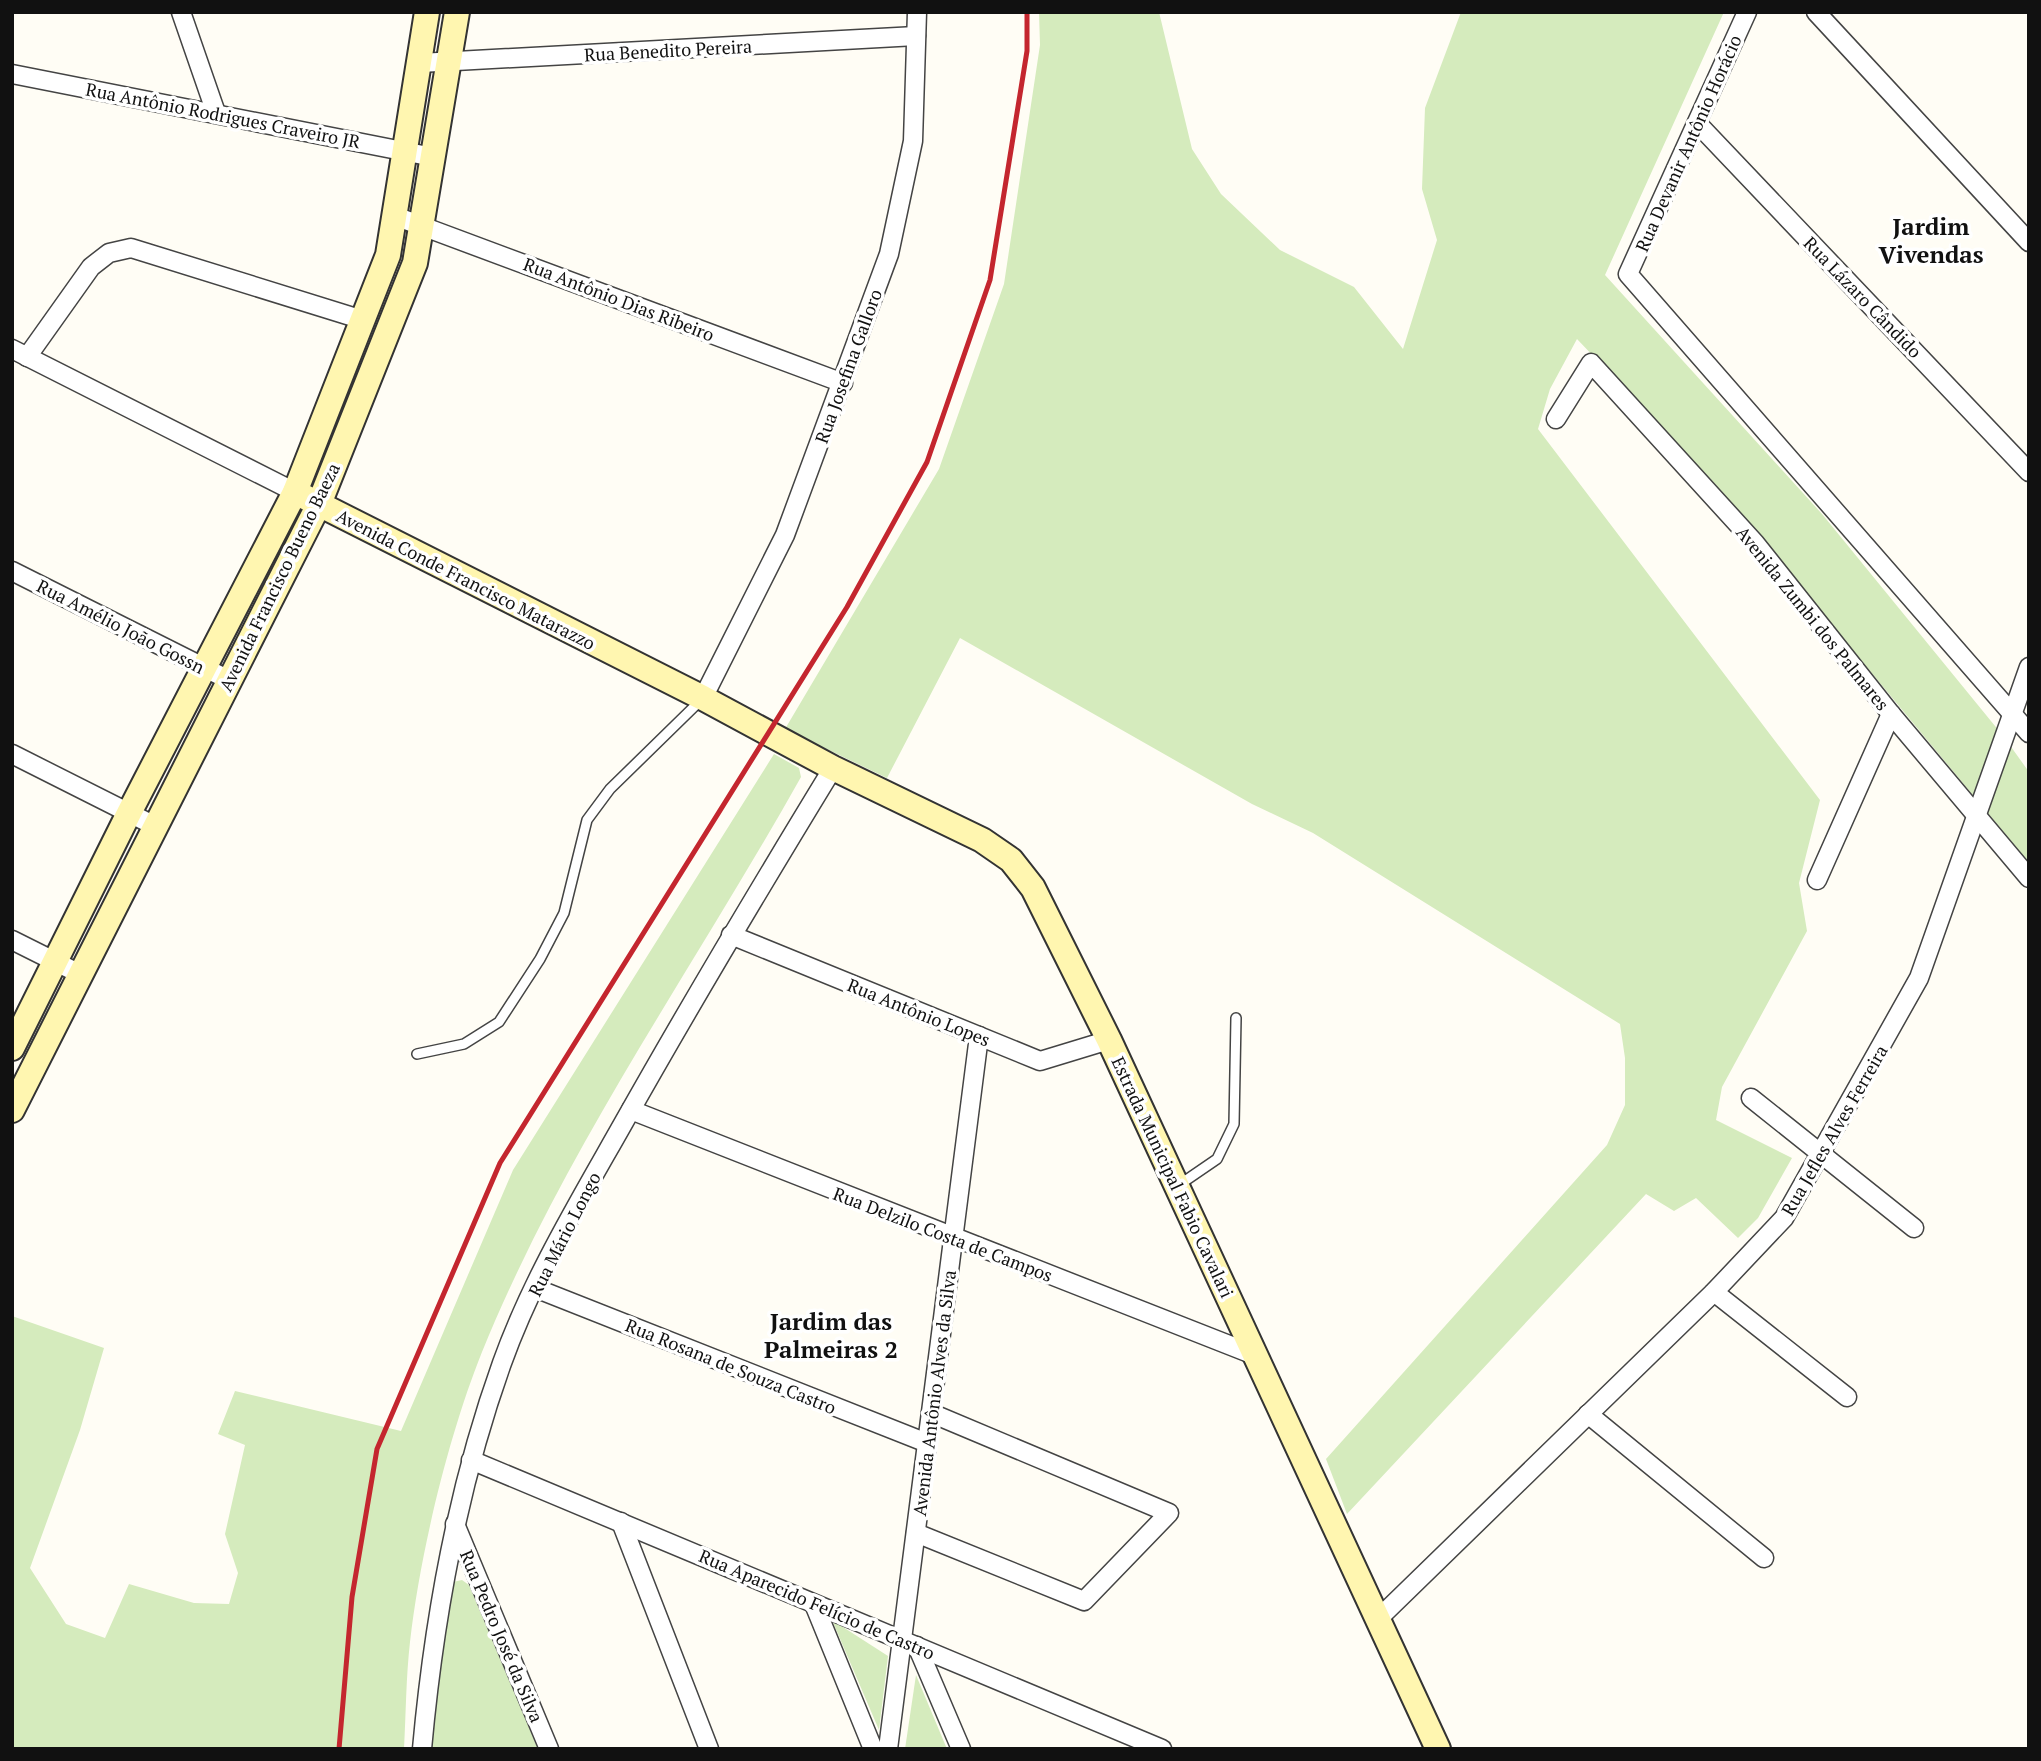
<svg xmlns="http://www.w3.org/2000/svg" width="2041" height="1761" font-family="'PT Serif',serif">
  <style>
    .green { fill: #d5ebbd }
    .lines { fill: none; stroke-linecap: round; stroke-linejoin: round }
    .lane-casing { stroke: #444; stroke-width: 12 }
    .street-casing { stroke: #444; stroke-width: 21 }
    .secondary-casing { stroke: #333; stroke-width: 28 }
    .lane { stroke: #fff; stroke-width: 9 }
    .street { stroke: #fff; stroke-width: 18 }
    .secondary { stroke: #fff6b0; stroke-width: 24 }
    .rail { stroke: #c4262e; stroke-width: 5 }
    .labels { text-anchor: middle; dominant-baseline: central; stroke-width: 7; stroke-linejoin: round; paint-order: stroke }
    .street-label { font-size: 18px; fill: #111; stroke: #fff }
    .district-label { font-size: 24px; font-weight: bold; fill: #111; stroke: #fff }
  </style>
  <rect width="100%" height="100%" fill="#fffdf5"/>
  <!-- green -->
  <g class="green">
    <path d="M1039,12H1159L1192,149L1221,194L1280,250L1354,287L1403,349L1437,240L1422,189L1425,108L1461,12H1724L1605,275L1822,514L2004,737L2029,772V863L1716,485L1577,339L1550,389L1538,429L1820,800L1799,883L1807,931L1722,1087L1716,1120L1792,1158L1758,1218L1738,1238L1696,1198L1674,1211L1646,1194L1347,1514L1326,1459L1607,1145L1625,1105V1058L1620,1024L1313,833L1252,804L960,638L887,778L785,729L939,469L1004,284L1040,45Z"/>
    <path d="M774,754L799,768L801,777C694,968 565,1148 482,1352C449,1434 420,1553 410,1642C406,1677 406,1713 404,1749H12V1316L104,1348L80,1430L30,1568L66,1624L105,1638L129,1584L194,1603L229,1604L238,1573L225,1534L245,1445L218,1434L235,1391L401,1431L513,1170Z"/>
    <path d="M462,1580L469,1585L538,1749H428L438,1646L453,1582Z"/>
    <path d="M832,1620L888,1656L879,1730Z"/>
    <path d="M916,1675L947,1749H905Z"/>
  </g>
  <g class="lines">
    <!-- lane casing -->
    <g class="lane-casing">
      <g id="lane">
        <path d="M417,1054L464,1044L499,1022L540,959L564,913L587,820L610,789L701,700"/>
        <path d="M1179,1185L1217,1159L1234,1124L1236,1018"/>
      </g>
    </g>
    <!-- street casing -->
    <g class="street-casing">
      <g id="street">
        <path d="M181,12L216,113"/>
        <path d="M1747,12L1628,274L2029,733"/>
        <path d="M1816,12L2029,242"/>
        <path d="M420,63L916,36"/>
        <path d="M12,74L433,157"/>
        <path d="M1697,123L2029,472"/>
        <path d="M395,216L843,383"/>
        <path d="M12,349L295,492"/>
        <path d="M27,357L91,267L109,253L131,248L363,320"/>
        <path d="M1556,419L1591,363L1755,543L1891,714L2029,878"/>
        <path d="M12,571L229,680"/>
        <path d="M703,698L785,535L889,254L913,141L917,12"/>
        <path d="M12,754L155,826"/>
        <path d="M1817,880L1891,714"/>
        <path d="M731,935L1040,1061L1109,1040"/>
        <path d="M12,940L80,974"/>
        <path d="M1751,1098L1914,1228"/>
        <path d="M631,1110L1257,1356"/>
        <path d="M535,1288L927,1443"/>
        <path d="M1714,1292L1847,1397"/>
        <path d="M1588,1414L1764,1558"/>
        <path d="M471,1460L1162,1749"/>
        <path d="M621,1522L709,1749"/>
        <path d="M455,1524L549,1749"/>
        <path d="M916,1533L1084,1601L1169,1513L931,1413"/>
        <path d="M814,1604L873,1749"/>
        <path d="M1378,1619L1714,1292L1784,1218L1919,978L2029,667"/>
        <path d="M917,1646L961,1749"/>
        <path d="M422,1749C434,1617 457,1488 502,1363C532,1279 580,1200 624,1122C691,1003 761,886 833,768"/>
        <path d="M888,1749L979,1036"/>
      </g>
    </g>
    <!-- secondary casing -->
    <g class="secondary-casing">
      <g id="secondary">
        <path d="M295,492L703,698L833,768L982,840L1011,860L1033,888L1109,1040L1438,1749"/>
        <path d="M12,1048L129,813L295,492L388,255L427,12"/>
        <path d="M12,1110L319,504L415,263L457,12"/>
      </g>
    </g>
    <!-- lane -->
    <use href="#lane" class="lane"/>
    <!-- street -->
    <use href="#street" class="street"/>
    <!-- secondary -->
    <use href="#secondary" class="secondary"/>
    <!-- rail -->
    <path class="rail" d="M339,1749L352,1597L377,1449L500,1163L847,607L927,462L990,280L1027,51V12"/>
  </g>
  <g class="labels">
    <!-- street labels -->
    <g class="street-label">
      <text transform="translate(668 50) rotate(-3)">Rua Benedito Pereira</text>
      <text transform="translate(223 115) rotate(11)">Rua Antônio Rodrigues Craveiro JR</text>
      <text transform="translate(1688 143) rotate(-66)">Rua Devanir Antônio Horácio</text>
      <text transform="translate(1863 297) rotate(46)">Rua Lázaro Cândido</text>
      <text transform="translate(619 299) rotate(21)">Rua Antônio Dias Ribeiro</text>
      <text transform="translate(848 366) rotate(-70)">Rua Josefina Galloro</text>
      <text transform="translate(279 577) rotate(-64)">Avenida Francisco Bueno Baeza</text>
      <text transform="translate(466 579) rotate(27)">Avenida Conde Francisco Matarazzo</text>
      <text transform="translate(1813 618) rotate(51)">Avenida Zumbi dos Palmares</text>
      <text transform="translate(121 626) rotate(27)">Rua Amélio João Gossn</text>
      <text transform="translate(919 1012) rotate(22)">Rua Antônio Lopes</text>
      <text transform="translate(1834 1130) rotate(-60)">Rua Jefles Alves Ferreira</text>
      <text transform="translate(1173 1177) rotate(65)">Estrada Municipal Fabio Cavalari</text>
      <text transform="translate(564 1234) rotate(-63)">Rua Mário Longo</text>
      <text transform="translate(943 1234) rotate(21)">Rua Delzilo Costa de Campos</text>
      <text transform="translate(731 1366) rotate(22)">Rua Rosana de Souza Castro</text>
      <text transform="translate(934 1393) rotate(-83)">Avenida Antônio Alves da Silva</text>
      <text transform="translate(817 1604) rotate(23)">Rua Aparecido Felício de Castro</text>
      <text transform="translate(502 1636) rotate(67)">Rua Pedro José da Silva</text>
    </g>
    <!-- district labels -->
    <g class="district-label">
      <text x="1931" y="226">Jardim<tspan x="1931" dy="28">Vivendas</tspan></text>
      <text x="831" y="1321">Jardim das<tspan x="831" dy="28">Palmeiras 2</tspan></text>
    </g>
  </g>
  <!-- border -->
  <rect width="2041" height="1761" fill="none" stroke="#111111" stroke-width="28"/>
</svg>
